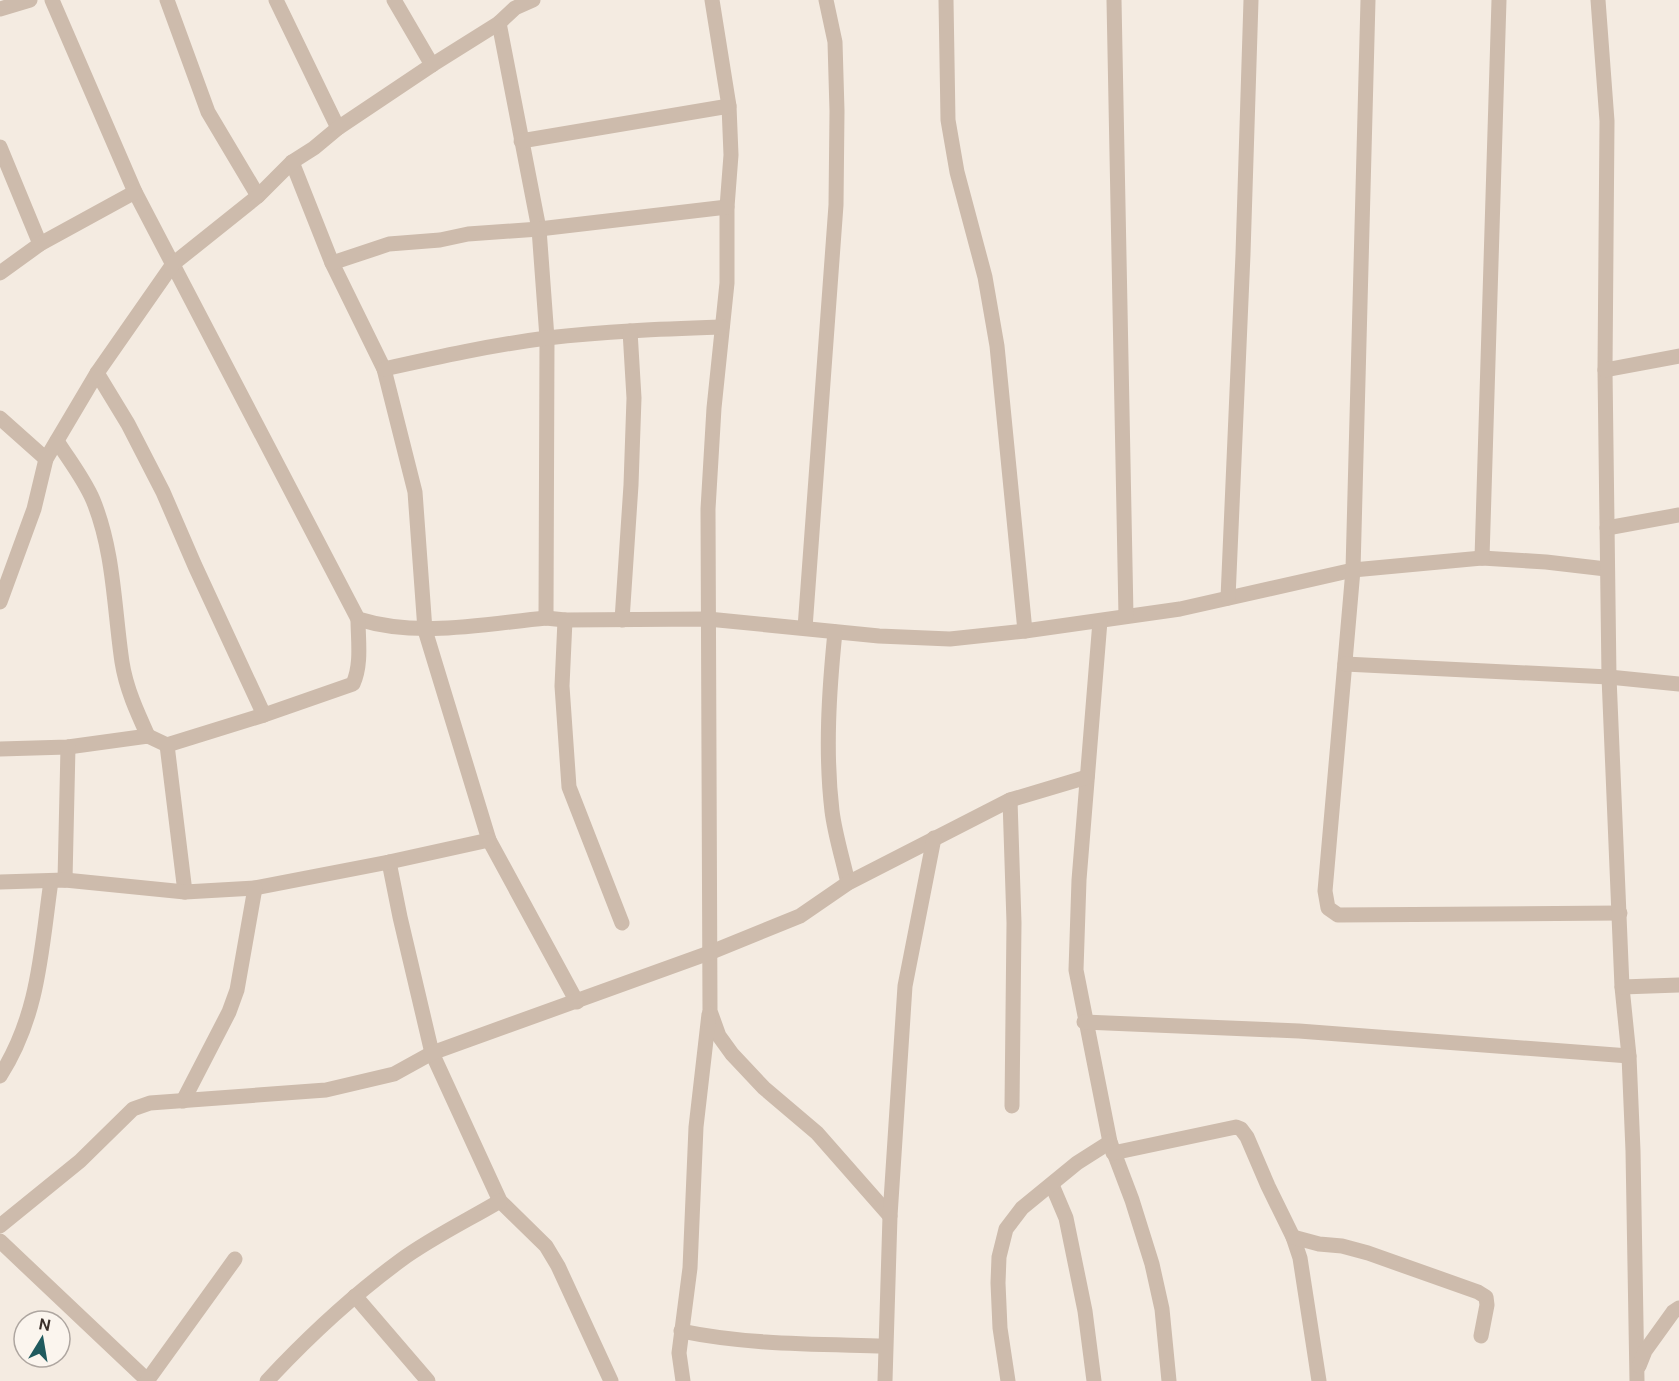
<svg xmlns="http://www.w3.org/2000/svg" width="1679" height="1381" font-family="'DM Sans',sans-serif">
  <style>
    .lines { fill: none; stroke-linecap: round; stroke-linejoin: round }
    .minor { stroke: #cdbbac; stroke-width: 15 }
  </style>
  <rect width="100%" height="100%" fill="#f4ebe1"/>
  <g class="lines">
    <!-- minor -->
    <g class="minor">
      <path d="M52,0L135,192L358,619C419,638 484,624 546,618L565,620L708,619L879,636L950,639L1025,631L1180,609L1353,570L1482,558L1546,562L1606,569"/>
      <path d="M167,0L208,112L258,196"/>
      <path d="M276,0L338,128"/>
      <path d="M394,0L432,65"/>
      <path d="M712,0L729,106L731,155L727,207V283L714,408L708,509L710,1011L719,1036L732,1054L764,1088L817,1133L890,1216"/>
      <path d="M946,0L948,120L957,172L985,277L997,346L1025,631"/>
      <path d="M1114,0L1126,616"/>
      <path d="M1368,0L1353,570L1325,891L1328,908L1338,915L1620,913"/>
      <path d="M1598,0L1607,121L1605,370L1609,677L1622,987L1629,1056L1633,1151L1637,1381"/>
      <path d="M0,9L30,0"/>
      <path d="M499,23L539,229L547,338L546,618"/>
      <path d="M521,141L729,106"/>
      <path d="M0,147L40,244"/>
      <path d="M292,162L332,263L384,369L415,492L425,630L489,840L577,1002"/>
      <path d="M332,263L389,244L440,240L468,234L539,229L727,207"/>
      <path d="M0,273L40,244L135,192"/>
      <path d="M384,369C438,357 492,345 547,338C605,331 664,329 722,327"/>
      <path d="M1605,370L1679,356"/>
      <path d="M97,373L128,424L163,492L195,566L264,715"/>
      <path d="M0,418L46,459"/>
      <path d="M57,441C69,460 84,479 93,500C114,551 114,608 122,662C126,688 137,712 148,736"/>
      <path d="M1607,528L1679,515"/>
      <path d="M1482,558L1499,0"/>
      <path d="M1228,598L1243,254L1251,0"/>
      <path d="M0,602L34,509L46,459L97,373L173,264L258,196L292,162L314,148L338,128L432,65L499,23L515,8L533,0"/>
      <path d="M565,620L562,686L569,787L622,923"/>
      <path d="M622,620L631,485L634,398L630,331"/>
      <path d="M1100,621L1079,880L1076,970L1110,1142L1132,1200L1152,1264L1162,1309L1169,1381"/>
      <path d="M805,628L836,205L837,111L835,42L826,0"/>
      <path d="M835,632C829,691 825,752 832,811C835,835 843,860 848,883"/>
      <path d="M1345,664L1609,677L1679,684"/>
      <path d="M167,745L185,892"/>
      <path d="M0,749L68,747L148,736L167,745L264,715L353,684C362,664 358,640 358,619"/>
      <path d="M1010,800L1014,923L1012,1106"/>
      <path d="M389,862L400,917L432,1053L500,1201L546,1246L558,1266L611,1381"/>
      <path d="M65,880L68,747"/>
      <path d="M0,882L65,880L185,892L255,888L389,862L489,840"/>
      <path d="M1622,987L1679,985"/>
      <path d="M1084,1022L1299,1031L1629,1056"/>
      <path d="M0,1076C39,1015 41,951 51,881"/>
      <path d="M183,1101L229,1012L237,990L255,888"/>
      <path d="M1113,1153L1236,1127L1241,1129L1247,1137L1268,1186L1293,1237L1300,1258L1319,1381"/>
      <path d="M1052,1185L1066,1218L1085,1311L1094,1381"/>
      <path d="M0,1226L80,1161L133,1109L150,1103L326,1090L394,1074L432,1053L709,953L800,916L848,883L1010,800L1087,777"/>
      <path d="M1293,1237L1319,1244L1342,1246L1368,1253L1478,1292L1486,1297L1487,1305L1481,1336"/>
      <path d="M0,1241L148,1381"/>
      <path d="M355,1296L428,1381"/>
      <path d="M681,1331C748,1345 817,1344 884,1346"/>
      <path d="M1639,1366L1645,1351L1673,1312L1679,1308"/>
      <path d="M147,1381L235,1259"/>
      <path d="M267,1381C308,1337 352,1296 401,1260C431,1238 468,1220 500,1201"/>
      <path d="M683,1381L679,1353L690,1268L696,1127L709,1014"/>
      <path d="M885,1381L890,1216L905,986L934,838"/>
      <path d="M1008,1381L1000,1328L998,1283L999,1257L1006,1229L1022,1208L1077,1163L1110,1142"/>
    </g>
  </g>
  <!-- north arrow -->
  <g transform="translate(42 1339) rotate(11)"><circle r="28" fill="#fbf5ee" stroke="#aea6a0" stroke-width="1.5"/>
  <path d="M0-4.5L10 22L0 15L-10 22Z" fill="#1f5a5e"/>
  <text y="-9" font-size="16" font-weight="bold" text-anchor="middle" fill="#3b302b">N</text>
  </g>
</svg>
